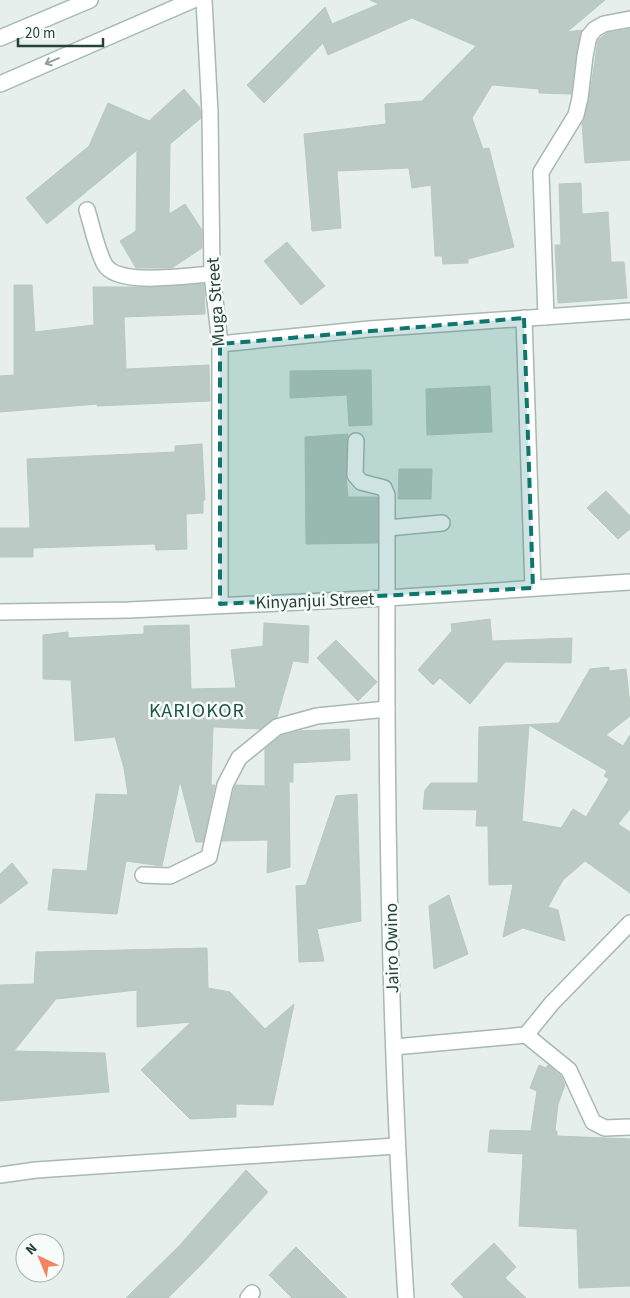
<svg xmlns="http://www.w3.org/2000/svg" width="630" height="1298" font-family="'Source Sans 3',sans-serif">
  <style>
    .building { fill: #bbcac4; stroke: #b8c9c2; fill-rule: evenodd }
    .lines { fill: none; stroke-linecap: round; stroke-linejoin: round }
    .service-casing { stroke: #a8b8b2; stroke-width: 18 }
    .minor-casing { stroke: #a8b8b2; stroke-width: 18 }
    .secondary-casing { stroke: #a4bbb3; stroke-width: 18 }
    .service { stroke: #fff; stroke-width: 15 }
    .minor { stroke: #fff; stroke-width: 15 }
    .secondary { stroke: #fff; stroke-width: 15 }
    .oneway { stroke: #92a09c }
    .marked { fill: #0f766e; fill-opacity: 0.2; stroke: #0f766e; stroke-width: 4; stroke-dasharray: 10 6; stroke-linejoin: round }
    .labels { text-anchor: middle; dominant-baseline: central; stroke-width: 5; stroke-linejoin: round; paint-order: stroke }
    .street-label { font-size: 18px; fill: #24423a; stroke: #f7fbf9 }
    .quarter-label { font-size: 20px; letter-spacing: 1px; fill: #1f5548; stroke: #f7fbf9 }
  </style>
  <rect width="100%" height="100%" fill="#e6efeb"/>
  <!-- building -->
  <g class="building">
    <path d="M370,0H605L567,32L582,30L576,55L571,94L539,93V89L492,85L472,118L483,149L489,148L514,247L468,259V263L443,264L442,256H435L431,185L412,188L409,168L337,171L341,228L312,231L304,134L386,124L385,104L422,101L476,46L412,18L328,55L323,43L264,103L247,85L325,7L332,24L379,4Z"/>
    <path d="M630,29V160L585,163L582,124L589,100L598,40L607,33Z"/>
    <path d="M184,89L200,108L201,118L170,144L169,214L185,204L202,230V248L172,268H136L120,241L136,231L137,150L47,224L26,198L89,146L108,103L149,121Z"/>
    <path d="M581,183L582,214L608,212L611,262H624L627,298L558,303L555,245H561L559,184Z"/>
    <path d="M287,242L325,286L301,305L264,261Z"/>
    <path d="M204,284L205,314L124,317L126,369L209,365L210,401L97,406V404L0,412V376L14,375V285H32L35,332L94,325L93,287H156Z"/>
    <path d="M371,370L372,425L349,426L347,395L290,398V371Z"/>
    <path d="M490,386L492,432L427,435L426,389Z"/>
    <path d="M348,434L346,475L348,497H378V543L306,544L305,437Z"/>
    <path d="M202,444L205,500H203V513L186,514L187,549L156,550L155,544L33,548V557H0V528H30L27,459L175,452V446Z"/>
    <path d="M399,469H432L431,499H398Z"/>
    <path d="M606,491L630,516V529L618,539L587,508Z"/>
    <path d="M490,619L492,641L572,638L571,663L505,662L470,704L440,678L433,685L418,670L452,631L451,624Z"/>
    <path d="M264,623L309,626L308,663L293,661L277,717L260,729L213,727L211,785H215L203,842H196L180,781L162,866L126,861L117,914L48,910L53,869L87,871L96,794L128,795L124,768L115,737L75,741L71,680L43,679V635L68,632V638L144,634V626L189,625L191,689L236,688L231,650L263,646Z"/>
    <path d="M336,640L377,682L358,701L317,658Z"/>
    <path d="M609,667V671L626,669L630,705V716L606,735L623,746L630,735V809L618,824L630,832V893L585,861L563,880L548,907L558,910L565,941L523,928L503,937L513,884L489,885L488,826H476L477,810L423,809L425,790L431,783H478L479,727L559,723L590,669ZM529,725L607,771L604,776L609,779L586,817L573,809L561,828L522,821Z"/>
    <path d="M349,729L350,760L293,763V782H289L290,867L267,873L268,840L222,841L235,785L265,786V749L281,736L298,731Z"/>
    <path d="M357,794L361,921L317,929L324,961L299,962L296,886L306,885L336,796Z"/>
    <path d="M12,863L28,883L0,904V874Z"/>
    <path d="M449,895L468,954L434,969L429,906Z"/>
    <path d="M207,948L208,988L230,992L265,1029L294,1004L273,1105L236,1104V1117L190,1119L141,1070L191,1022L137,1027V990L56,999L14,1051L105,1053L109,1092L0,1101V985L34,984L36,952Z"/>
    <path d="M539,1065L546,1068L548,1065L561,1076L565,1085L558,1104L555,1131H557V1136L630,1139V1286L579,1288L577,1229L519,1226L523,1154L488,1152L490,1130L531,1131L537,1091L530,1088Z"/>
    <path d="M246,1170L268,1192L202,1264L168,1298H126L180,1245Z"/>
    <path d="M494,1243L516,1267L505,1278L526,1298H464L451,1284Z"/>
    <path d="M296,1247L347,1298H292L269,1275Z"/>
  </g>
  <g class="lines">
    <!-- service casing -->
    <g class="service-casing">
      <g id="service">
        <path d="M87,210C92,226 97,251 105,265C119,287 189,275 212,274"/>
        <path d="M546,317L541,172L576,115L580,98L585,56L589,36L595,29L604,24L630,19"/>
        <path d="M356,441L355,475L361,482L384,488L387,495V598"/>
        <path d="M388,528L442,523"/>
        <path d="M143,875L170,876L209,857L225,785L239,758L277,727L317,716L387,709"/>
        <path d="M0,1175L36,1170L396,1146"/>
        <path d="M248,1298L252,1293"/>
      </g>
    </g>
    <!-- minor casing -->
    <g class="minor-casing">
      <g id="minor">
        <path d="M204,0L210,113L212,274L220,344V604"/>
        <path d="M524,318L533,588"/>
        <path d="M220,344L369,329L630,311"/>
        <path d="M387,598C386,831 391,1065 406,1298"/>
        <path d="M0,612L129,610L387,598L630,582"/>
        <path d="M630,923L552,1003L526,1035L569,1070L593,1122L605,1128L630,1127"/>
        <path d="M394,1047L526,1035"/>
      </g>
    </g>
    <!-- secondary casing -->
    <g class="secondary-casing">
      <g id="secondary">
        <path d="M0,38L90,0"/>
        <path d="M0,84L193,0"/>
      </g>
    </g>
    <!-- service -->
    <use href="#service" class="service"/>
    <!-- minor -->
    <use href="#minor" class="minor"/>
    <!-- secondary -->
    <use href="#secondary" class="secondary"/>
  </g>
  <!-- one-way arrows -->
  <defs><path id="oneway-shaft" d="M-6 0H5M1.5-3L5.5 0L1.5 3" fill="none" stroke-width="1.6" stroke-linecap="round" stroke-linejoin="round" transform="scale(1.25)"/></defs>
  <use class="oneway" href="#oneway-shaft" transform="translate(52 61) rotate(157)"/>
  <!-- marked area -->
  <path class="marked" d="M524,318L533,588L220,604V344Z"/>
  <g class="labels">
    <!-- street labels -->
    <g class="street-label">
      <text transform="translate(216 302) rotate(-94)">Muga Street</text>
      <text transform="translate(315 601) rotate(-2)">Kinyanjui Street</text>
      <text transform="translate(392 948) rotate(-91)">Jairo Owino</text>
    </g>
    <!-- quarter labels -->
    <g class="quarter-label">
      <text x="197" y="711">KARIOKOR</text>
    </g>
  </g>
  <!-- north arrow -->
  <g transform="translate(40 1258) rotate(316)"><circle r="24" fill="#f7fbf9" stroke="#a3b1ad"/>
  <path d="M0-4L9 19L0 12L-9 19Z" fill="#f4845f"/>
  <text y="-8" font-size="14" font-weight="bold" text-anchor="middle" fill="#24423a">N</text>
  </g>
  <!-- scale -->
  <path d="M18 38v8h85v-8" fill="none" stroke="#24423a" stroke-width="2.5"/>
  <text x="25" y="38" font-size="15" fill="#24423a" stroke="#f7fbf9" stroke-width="4" paint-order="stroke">20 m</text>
</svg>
